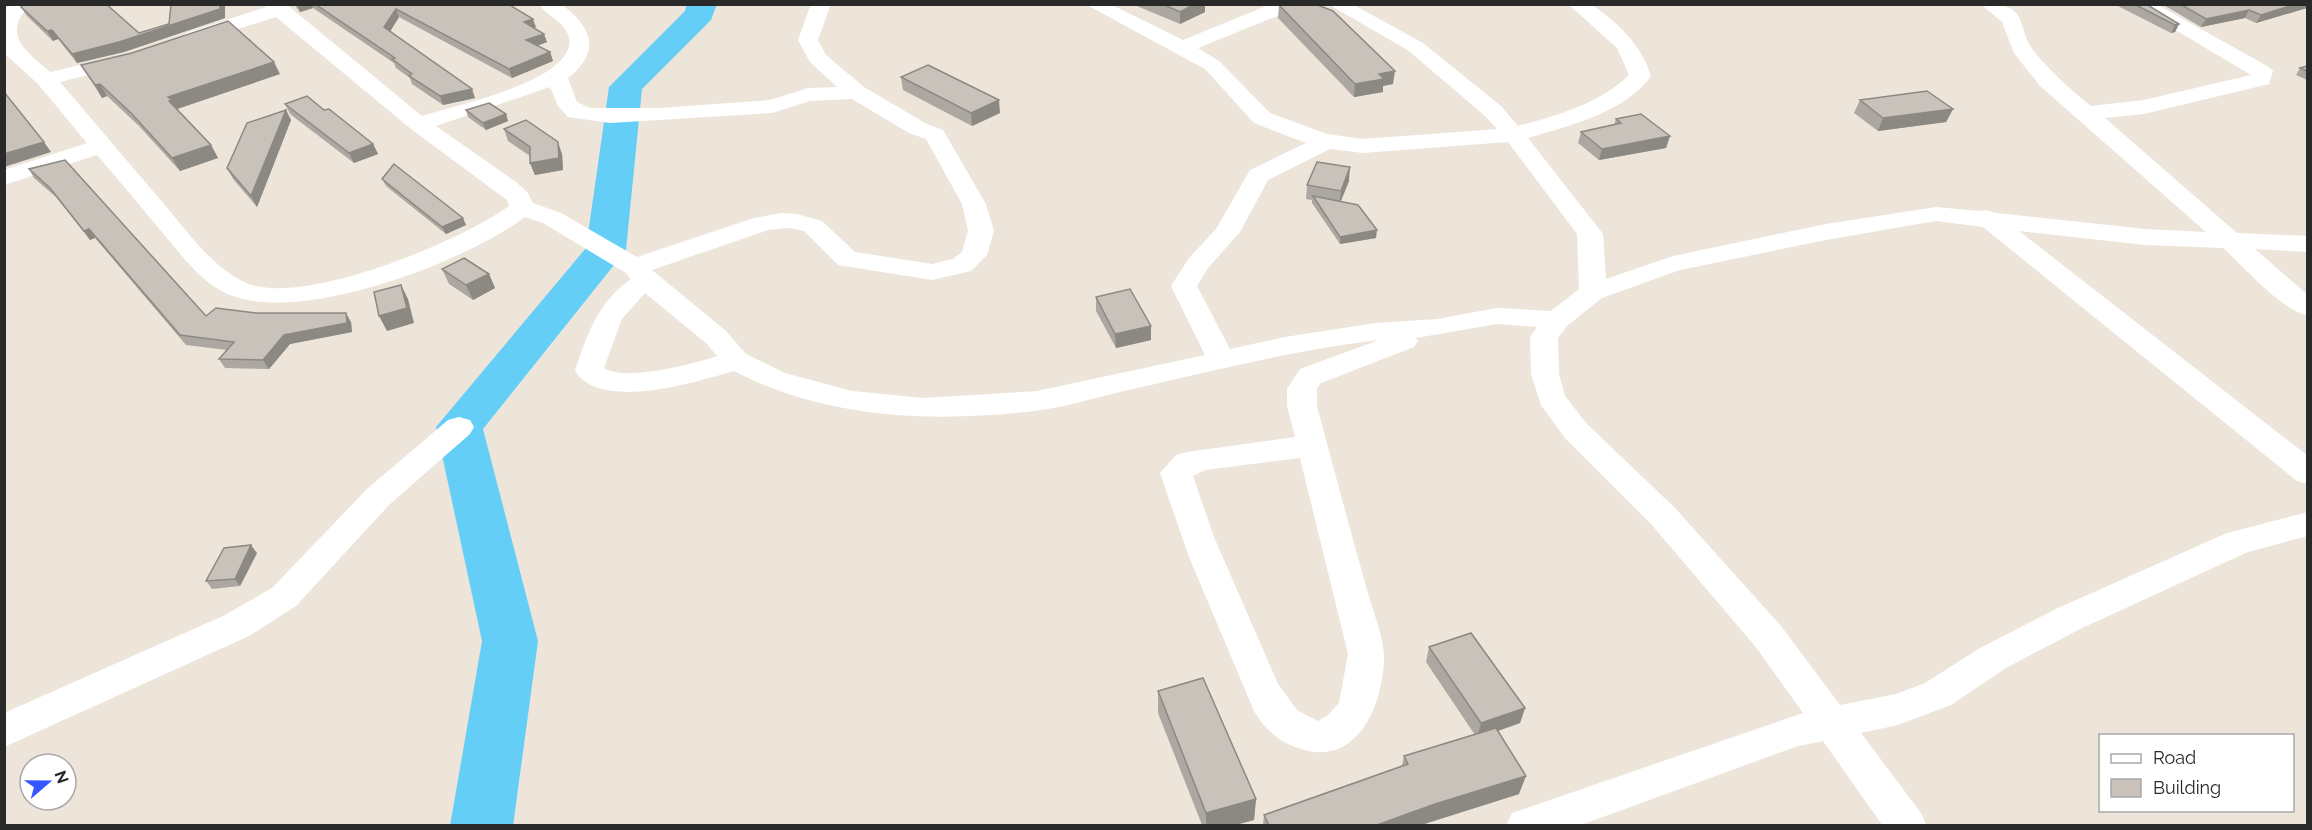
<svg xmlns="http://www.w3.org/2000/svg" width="2312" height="830" font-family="Raleway,sans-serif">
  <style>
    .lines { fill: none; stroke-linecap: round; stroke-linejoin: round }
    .river { fill: #65cef7; fill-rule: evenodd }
    .minor { fill: #fff; fill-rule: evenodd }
    .wall { fill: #aca7a0 }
    .shaded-wall { fill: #8c8882 }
    .building { fill: #c8c2ba; stroke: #8c8882; stroke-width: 1.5 }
  </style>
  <rect width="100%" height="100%" fill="#ede5da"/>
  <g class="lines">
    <!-- river -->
    <path class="river" d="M687,4H717L711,20L642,89L626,250L483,429L538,641L513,826H450L482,641L436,427L586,248L609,87L685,11Z"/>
    <!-- minor -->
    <g class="minor">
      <path d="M10,4H31C29,8 24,11 22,15C5,40 34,57 50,72L122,55L129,57L132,61L129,65L60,82C95,123 128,162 163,203C187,231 210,265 244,282C300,309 461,241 509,206L507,200L411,129L276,17L193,43L186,41L183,37L186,33L266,7L264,4H286L422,116C453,106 577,80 569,38C566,22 547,17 539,4H561C592,27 602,51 568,78L577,102L590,108H660L770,100L808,88L837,87L810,62L798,40L811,4H831L818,40L826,55L864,87L925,123L943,130L986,204L994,231L987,255L971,271L932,280L838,265L804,231L789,228L768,230L652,270L726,331L746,354L785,373L852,391L924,398L1037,391L1205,355L1171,286L1189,258L1216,229L1250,170L1306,143L1254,123L1205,69L1085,4H1110L1183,40L1271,4H1299L1297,8L1198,48L1219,61L1270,113L1327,134L1363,139L1497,129L1485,116L1409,51L1328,4H1352L1423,43L1501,106L1518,126C1556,116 1601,103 1629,75L1617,48L1568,4H1591C1618,23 1641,44 1651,76C1626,112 1569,126 1528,138L1603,234L1606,279L1673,256L1826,224L1936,207L1979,211L1986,210L1997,213L2145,229L2206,232L2040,86L2014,53L2002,22L1981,4C2034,4 2013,26 2036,54C2053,74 2071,90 2091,106L2144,100L2251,75L2132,4H2156L2269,67L2273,71L2269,84L2144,114L2105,118L2237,233L2308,236V252L2255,249L2308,295V316C2280,309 2245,268 2223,248L2145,245L2019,231L2308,456V484L2297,481L1983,227L1936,221L1826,240L1680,270L1602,298L1567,326L1558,338L1559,374L1565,396L1587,424L1675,508L1781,626L1840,705L1896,694L1925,683L1980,648L2058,608L2227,533L2308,512V536L2248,552L2082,628L2006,668L1951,705L1898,725L1861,733L1921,813L1927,826H1883L1823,741L1798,746L1578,826H1506L1512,813L1803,713L1755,646L1651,524L1565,438L1541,405L1531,374L1530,337L1537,327L1497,324L1416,338L1418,341L1414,347L1321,383L1317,389V406C1333,466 1349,526 1366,586C1371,606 1384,637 1384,657C1383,706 1357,769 1298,748C1277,741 1265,729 1254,711L1189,557L1160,473L1176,455L1187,452L1295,437L1287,406V389L1300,369L1379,340C1293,350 1208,372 1124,391C1095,398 1065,407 1035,411C933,423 827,419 734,371C696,382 601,412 575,371C587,334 598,302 631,279L626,273L543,223L525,217C466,262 287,332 218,289C195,275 179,252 161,231C140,206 119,180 97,155L4,185V170L87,143L38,84L4,53V11ZM550,87L558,106L568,117L610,123L772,113L810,101L852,99L909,133L926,139L962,204L968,231L962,252L953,259L932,264L855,252L822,221L797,214L781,213L754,218L637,257L561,213L533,203L527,192L516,182L436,126ZM1508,142L1577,234L1579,289L1551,311L1497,308L1437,319L1376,323L1285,337L1230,349L1197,286L1208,268L1240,232L1268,180L1330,149L1363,153ZM645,293L706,343L717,356C694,364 625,382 604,368L622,319ZM1300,458L1348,654L1339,703L1328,715L1318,721L1297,710L1278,684L1214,537L1193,476L1205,470Z"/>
      <path d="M459,417L470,420L474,427L470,434L389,505L296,606L249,636L4,747V713L223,616L272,588L367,489L448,420Z"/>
    </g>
  </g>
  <!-- wall -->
  <g class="wall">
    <path d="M294,4H508L536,27L534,28L547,42L537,46L550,52L553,61L512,78L399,17L390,31L475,98L443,105L412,84L410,78L396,68L394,63L313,8L300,12Z"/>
    <path d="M1132,4H1205V12L1180,24Z"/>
    <path d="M2114,4H2146L2179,24L2175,32L2171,33Z"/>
    <path d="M2162,4H2307V8L2256,23L2245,18L2201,27Z"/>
    <path d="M1279,5L1393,84L1383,86V92L1354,97L1278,18Z"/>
    <path d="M21,7L139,33L225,18L124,52L77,63L58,39L53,41L27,16Z"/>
    <path d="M81,65L280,74L177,109L211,145L218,158L180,171L139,126L107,96L102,98Z"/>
    <path d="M2307,66V80L2296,75L2300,68Z"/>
    <path d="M901,77L1000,113L972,126L903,90Z"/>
    <path d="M1860,100L1953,109L1946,122L1878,131L1854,113Z"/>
    <path d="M285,104L324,110L373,144L378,154L354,163L290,114Z"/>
    <path d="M286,110L291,120L257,207L233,179L227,168Z"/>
    <path d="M466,110L506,114L508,121L486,130L468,117Z"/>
    <path d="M1616,119L1670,136L1666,148L1599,160L1578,143L1581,132L1614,125Z"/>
    <path d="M504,129L562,154L563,170L535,175L530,163V156L508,141Z"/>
    <path d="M29,169L206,316L256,313L351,322L352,332L290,344L269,369L225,368L219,359L227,350L186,345L95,238L90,240L56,197L34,178Z"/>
    <path d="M382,179L466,225L446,234L386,186Z"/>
    <path d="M1349,181L1341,201L1376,238L1340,244L1312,203V200L1306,199L1307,185Z"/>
    <path d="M442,269L489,274L495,288L473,300L449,284Z"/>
    <path d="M1096,297L1151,326V340L1116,348L1096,311Z"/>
    <path d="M257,553L240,586L212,589L206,581Z"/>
    <path d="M1429,647L1525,708L1520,723L1498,731L1519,794L1421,825H1263L1264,815L1402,766L1404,756L1475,735L1426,662Z"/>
    <path d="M1158,691L1256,799L1254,820L1235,825H1202L1158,713Z"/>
  </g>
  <!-- shaded-wall -->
  <g class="shaded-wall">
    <path d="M220,4H225V18L124,52L77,63L72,54L119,42Z"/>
    <path d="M297,4H311L313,8L300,12Z"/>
    <path d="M1195,4H1205V12L1180,24V12Z"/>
    <path d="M2296,4H2307V8L2256,23L2261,15Z"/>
    <path d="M396,9L399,17L388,35L384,27Z"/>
    <path d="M2249,10L2245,18L2201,27L2206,19Z"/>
    <path d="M533,19L536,27L527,31L524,22Z"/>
    <path d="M2179,24L2175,32L2171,33L2175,25Z"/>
    <path d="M52,30L58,39L53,41L47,31Z"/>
    <path d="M544,34L547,42L529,49L526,40Z"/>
    <path d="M550,52L553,61L512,78L509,69Z"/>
    <path d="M274,62L280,74L177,109L179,113L169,101L168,97Z"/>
    <path d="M1395,71L1393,84L1383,86V92L1354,97L1355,84L1379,74Z"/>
    <path d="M100,84L107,96L102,98L95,85Z"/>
    <path d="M472,89L475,98L443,105L440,96Z"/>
    <path d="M999,100L1000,113L972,126L971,113Z"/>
    <path d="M1953,109L1946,122L1878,131L1883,118Z"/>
    <path d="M286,110L291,120L257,207L251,196Z"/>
    <path d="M506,114L508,121L486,130L483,123Z"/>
    <path d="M1670,136L1666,148L1599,160L1602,149Z"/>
    <path d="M44,142L51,152L4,167V154Z"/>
    <path d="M558,142L562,154L563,170L535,175L530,163Z"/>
    <path d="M373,144L378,154L354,163L349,153Z"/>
    <path d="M211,145L218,158L180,171L172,158Z"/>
    <path d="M1350,167L1349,181L1339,205L1341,191Z"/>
    <path d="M463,218L466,225L446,234L442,227Z"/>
    <path d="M89,229L95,238L90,240L84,231Z"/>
    <path d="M1377,230L1376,238L1340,244V237Z"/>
    <path d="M489,274L495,288L473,300L466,285Z"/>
    <path d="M401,285L408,299L414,323L387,331L379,316Z"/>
    <path d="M346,313L351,322L352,332L290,344L269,369L263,360L284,335Z"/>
    <path d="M1151,326V340L1116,348L1115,334Z"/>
    <path d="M251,545L257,553L240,586L235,579Z"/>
    <path d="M1525,708L1520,723L1477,738L1481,723Z"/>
    <path d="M1526,776L1519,794L1421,825H1377L1435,804Z"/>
    <path d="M1256,799L1254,820L1235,825H1206V813Z"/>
  </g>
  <!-- building -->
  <g class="building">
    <path d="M24,4H106L139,33L169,24L171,4H220V9L119,42L72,54L52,30L47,31L21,7Z"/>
    <path d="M315,4H508L533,19L524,22L544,34L526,40L550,52L509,69L396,9L384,27L472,89L440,96L409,76L412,74L392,59L395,58Z"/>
    <path d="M1162,4H1195L1180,12Z"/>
    <path d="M1282,4H1315L1333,11L1395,71L1379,74L1384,79L1355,84L1279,5Z"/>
    <path d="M2134,4H2146L2179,24L2175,25Z"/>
    <path d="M2180,4H2296L2261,15L2249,10L2206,19Z"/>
    <path d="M228,21L274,62L168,97L172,100L169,101L211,145L172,158L131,113L100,84L95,85L81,65L132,53Z"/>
    <path d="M928,65L999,100L971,113L901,77Z"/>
    <path d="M2307,66V71L2300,68Z"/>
    <path d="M1927,91L1953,109L1883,118L1860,100Z"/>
    <path d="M4,92L44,142L4,154Z"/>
    <path d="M307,96L324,110L329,109L373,144L349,153L285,104Z"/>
    <path d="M489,103L506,114L483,123L466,110Z"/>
    <path d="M286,110L251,196L227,168L247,123Z"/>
    <path d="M1641,114L1670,136L1602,149L1581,132L1621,123L1616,119Z"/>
    <path d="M526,120L558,142L559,158L530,163V147L504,129Z"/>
    <path d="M65,160L206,316L216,308L256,313H346L347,323L284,335L263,360L219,359L234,342L180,335L89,229L84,231L50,188L29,169Z"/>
    <path d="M1317,162L1350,167L1341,191L1307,185Z"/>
    <path d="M394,164L463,218L442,227L382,179Z"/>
    <path d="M1313,196L1358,205L1377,230L1340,237Z"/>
    <path d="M464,258L489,274L466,285L442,269Z"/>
    <path d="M401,285L407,308L379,316L374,292Z"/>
    <path d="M1130,289L1151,326L1115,334L1096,297Z"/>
    <path d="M251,545L235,579L206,581L224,548Z"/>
    <path d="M1471,633L1525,708L1481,723L1429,647Z"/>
    <path d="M1203,678L1256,799L1206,813L1158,691Z"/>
    <path d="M1496,728L1526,776L1435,804L1377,825H1269L1264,815L1408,764L1404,756Z"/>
  </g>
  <!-- border -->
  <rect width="2312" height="830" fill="none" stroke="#292929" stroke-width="12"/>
  <!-- legend -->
  <rect x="2099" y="734" width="195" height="78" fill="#ffffff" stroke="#a9a9a9" stroke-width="1.5"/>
  <rect x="2111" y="754" width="30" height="9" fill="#ffffff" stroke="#a9a9a9" stroke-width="1.5"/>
  <text x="2153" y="764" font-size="18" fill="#292929">Road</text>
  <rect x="2111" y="779" width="30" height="18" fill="#c8c2ba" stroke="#a9a9a9" stroke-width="1.5"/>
  <text x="2153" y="794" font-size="18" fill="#292929">Building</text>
  <!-- north arrow -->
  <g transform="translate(48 782) rotate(70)"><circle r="28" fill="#ffffff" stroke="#a9a9a9" stroke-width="1.5"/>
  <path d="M0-4.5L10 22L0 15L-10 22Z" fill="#3457ff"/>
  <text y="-9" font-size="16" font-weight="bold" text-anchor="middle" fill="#292929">N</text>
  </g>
</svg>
